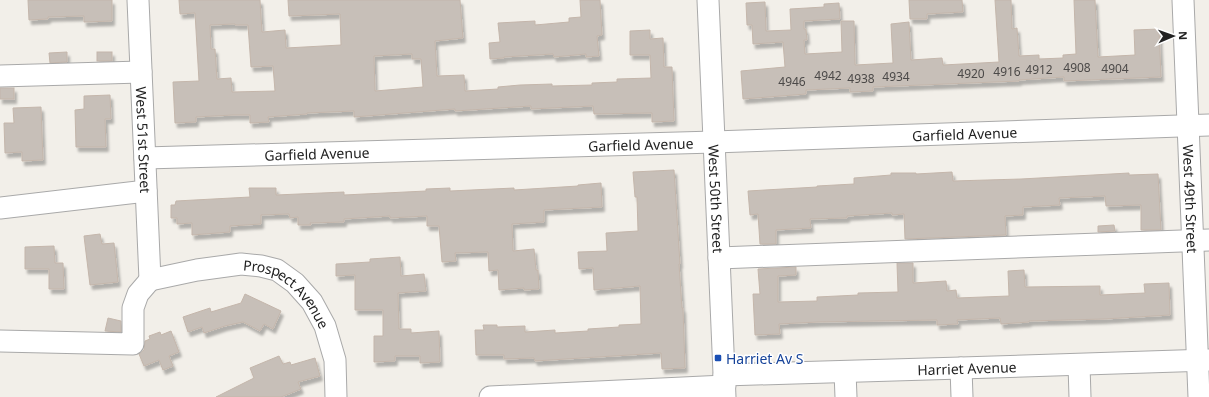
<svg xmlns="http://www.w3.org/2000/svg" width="1209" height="397" font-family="'Noto Sans',sans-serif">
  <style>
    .building { fill: #c7bfb8; stroke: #c4b6ab; fill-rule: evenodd; filter: url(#shadow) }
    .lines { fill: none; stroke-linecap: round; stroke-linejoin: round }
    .minor-casing { stroke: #a9a9a9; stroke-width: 23 }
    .minor { stroke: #fff; stroke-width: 21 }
    .transit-dot { fill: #1a4fb4; stroke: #fff; stroke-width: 1.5 }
    .labels { text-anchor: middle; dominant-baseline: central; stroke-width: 3; stroke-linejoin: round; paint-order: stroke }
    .number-label { font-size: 12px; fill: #4b4948 }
    .street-label { font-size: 14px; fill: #222; stroke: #fff }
    .transit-label { font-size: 14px; fill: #164399; stroke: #fff; text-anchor: start }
  </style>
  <defs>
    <filter id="shadow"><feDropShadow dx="2.5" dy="4.5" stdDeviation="1" flood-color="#0004"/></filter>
  </defs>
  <rect width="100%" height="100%" fill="#f2efe9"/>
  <!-- building -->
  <g class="building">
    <path d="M28,0H112V21L84,22V16L48,17V19L29,20Z"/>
    <path d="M179,0H260L262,32L285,30L286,48L341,45L340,14L289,16L288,0H460L463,38L435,41L437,76L464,75L465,91L498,89V87L520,85L552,84V86L592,85V83L617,82V79L651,78L650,55H630V31L650,30V39L663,38L664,67H672L674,121L652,122V113L594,114L593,106L531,109V106L455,111V109L354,117V111L307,113V114L268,117L269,122L250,123V115H233L196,117V122L175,123L173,82L199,81L195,13L180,14ZM235,24V25H248L251,67L273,66L275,91L232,92L231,78L217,79L215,49H211L210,25ZM412,54V59H421L423,87L375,91L374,56Z"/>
    <path d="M580,0H600L602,35L597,36L599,56L586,57V54L554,57L553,54L504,57V58L490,59L489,43L500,42L498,23L535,21V25L569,22V18L581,17Z"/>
    <path d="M909,0H962L963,12L927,14V19H910Z"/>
    <path d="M995,0H1011L1012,29L1017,28L1019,56L1039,55V59L1063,58V55L1076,54L1074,0H1095L1098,57L1135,55L1134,30L1159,29L1161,77L1064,81V77L1019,80V81L873,87V91L850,92V88L806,90V94L743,99L741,71L785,67L783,42L753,44L752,25H747L746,3L765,2L766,31L791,30L790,9L824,7V4L839,3L840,19L804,21V29H806L807,40H804L805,54L842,52L841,21H854L855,65L893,63L891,24L909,22L911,60L942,58L943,65L999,62Z"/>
    <path d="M67,52V62L50,63L49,53Z"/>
    <rect x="97" y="52" width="15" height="9"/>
    <rect x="0" y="88" width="14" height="11"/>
    <path d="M110,95L111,119H105L106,147H76L75,110L84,109V96Z"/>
    <path d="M41,107L43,160L22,161V152L5,153L4,123H14L13,108Z"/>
    <path d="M674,170L680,264H679L682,308H683L685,368L662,369L661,353L535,361L534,358L504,359V355H476L475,330H484L483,325H497V327L525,326V332L555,330V333L588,331V329L619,327V325L641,324L640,286L594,290L593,268L579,269L578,252L607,251L606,233L638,231L637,197H635L633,172Z"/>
    <path d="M952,172L953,181L1021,179L1129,173V175L1158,174L1161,230H1141V205L1106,206L1105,196L1059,198L1060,205L1023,207V215L1005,216L1006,235L905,239L904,214L892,215V213L847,216V218L810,219L811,228L776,230V244H760L758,214L750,215L748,191L817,187V186L854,184V178L891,175V173H916V174Z"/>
    <path d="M601,183L602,207L544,210V222L512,224L513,251L534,249L536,270H538L539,289L524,290V288L499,290L498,270L489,271L488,252L455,253L456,261L442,262L439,226H427V216L390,218V216L344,219V222L310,223L311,225H298V217L290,218L289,214L261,215V224L230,226V232L192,235V223L177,224V218H171V205H175L176,201L250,197L249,188H276V195L344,192V195L426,191V189L450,188V191L514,188V190L578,186V185Z"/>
    <path d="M1114,225L1115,231L1098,232V226Z"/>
    <path d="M100,234L102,244L114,243L118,282L90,285L84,236Z"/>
    <path d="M54,246L55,263H63L64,289H49V269H25V247Z"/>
    <path d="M400,257L401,276L424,274L426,291L398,293L399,329H411V333L439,331L440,362L420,363V356H395V361L374,362V336H383V310H355V275L336,276V264L370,262V259Z"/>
    <path d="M897,263H913V283L946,281L947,291L956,290L957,298L1009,296L1008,271L1024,270L1025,287L1100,286V295L1145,293L1144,284L1169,283L1170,315L1105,319L1029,321V322L1001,324L1000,318L957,320L958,324L937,325V320L818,322L779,324L780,334L755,335L753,294H760L758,269L796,267V275L778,276V302L817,301V297L858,295V293L898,292Z"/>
    <path d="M245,294L281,311L273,329L264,324L260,331L243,322L225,326L204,333L202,327L188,332L183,317L210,308L211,312L241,303Z"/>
    <path d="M108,318L121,321V332L105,331Z"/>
    <path d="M171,331L179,352L169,356L173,366L163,370L159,360L144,366L139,354L144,350L145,341L150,339L149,336L160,332L161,335Z"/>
    <path d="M279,356L283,364L290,362L291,365L315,358L320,376L298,382L301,389L281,397H216L254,378L250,368Z"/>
  </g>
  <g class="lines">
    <!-- minor casing -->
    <g class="minor-casing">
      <g id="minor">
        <path id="s1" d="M138,0L150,280"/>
        <path id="s2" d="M708,0L725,397"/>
        <path id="s3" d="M1183,0L1199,397"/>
        <path d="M0,76L141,72"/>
        <path id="s4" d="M145,158L714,142L1209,125"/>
        <path d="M0,208L146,191"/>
        <path d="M719,258L1209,240"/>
        <path id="s5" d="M150,280L197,270L241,264L261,266L277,270L295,283L312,302L325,326L335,360L336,397"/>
        <path d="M0,341L133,344V308L138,294L150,280"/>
        <path d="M1079,365L1080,397"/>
        <path d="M961,368L962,397"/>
        <path d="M845,372L846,397"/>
        <path id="s6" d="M724,375L961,368L1209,360"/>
        <path d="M490,397L725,386"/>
      </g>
    </g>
    <!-- minor -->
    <use href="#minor" class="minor"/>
  </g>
  <!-- markers -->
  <rect class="transit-dot" x="714" y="354" width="8" height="8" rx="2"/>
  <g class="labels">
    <!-- number labels -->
    <g class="number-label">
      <text x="1077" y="67">4908</text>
      <text x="1115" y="68">4904</text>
      <text x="1039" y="69">4912</text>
      <text x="1007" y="71">4916</text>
      <text x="971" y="73">4920</text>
      <text x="828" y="75">4942</text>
      <text x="896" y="76">4934</text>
      <text x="861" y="78">4938</text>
      <text x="792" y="81">4946</text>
    </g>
    <!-- street labels -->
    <g class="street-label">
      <text stroke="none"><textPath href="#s4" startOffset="820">Garfield Avenue</textPath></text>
      <text stroke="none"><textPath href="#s1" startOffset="140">West 51st Street</textPath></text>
      <text stroke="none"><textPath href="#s4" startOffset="496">Garfield Avenue</textPath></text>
      <text stroke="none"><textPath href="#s4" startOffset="172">Garfield Avenue</textPath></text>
      <text stroke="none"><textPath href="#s3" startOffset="199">West 49th Street</textPath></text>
      <text stroke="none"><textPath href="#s2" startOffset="199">West 50th Street</textPath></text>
      <text stroke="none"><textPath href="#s5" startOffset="150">Prospect Avenue</textPath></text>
      <text stroke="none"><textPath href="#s6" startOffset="243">Harriet Avenue</textPath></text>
    </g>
    <!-- transit labels -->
    <g class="transit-label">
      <text x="726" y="358">Harriet Av S</text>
    </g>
  </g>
  <!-- north arrow -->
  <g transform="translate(1173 36) rotate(88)" stroke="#ffffff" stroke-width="3" paint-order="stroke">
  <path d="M0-3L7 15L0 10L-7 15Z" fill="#222222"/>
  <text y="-6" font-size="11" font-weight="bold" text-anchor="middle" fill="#222222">N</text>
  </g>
</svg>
